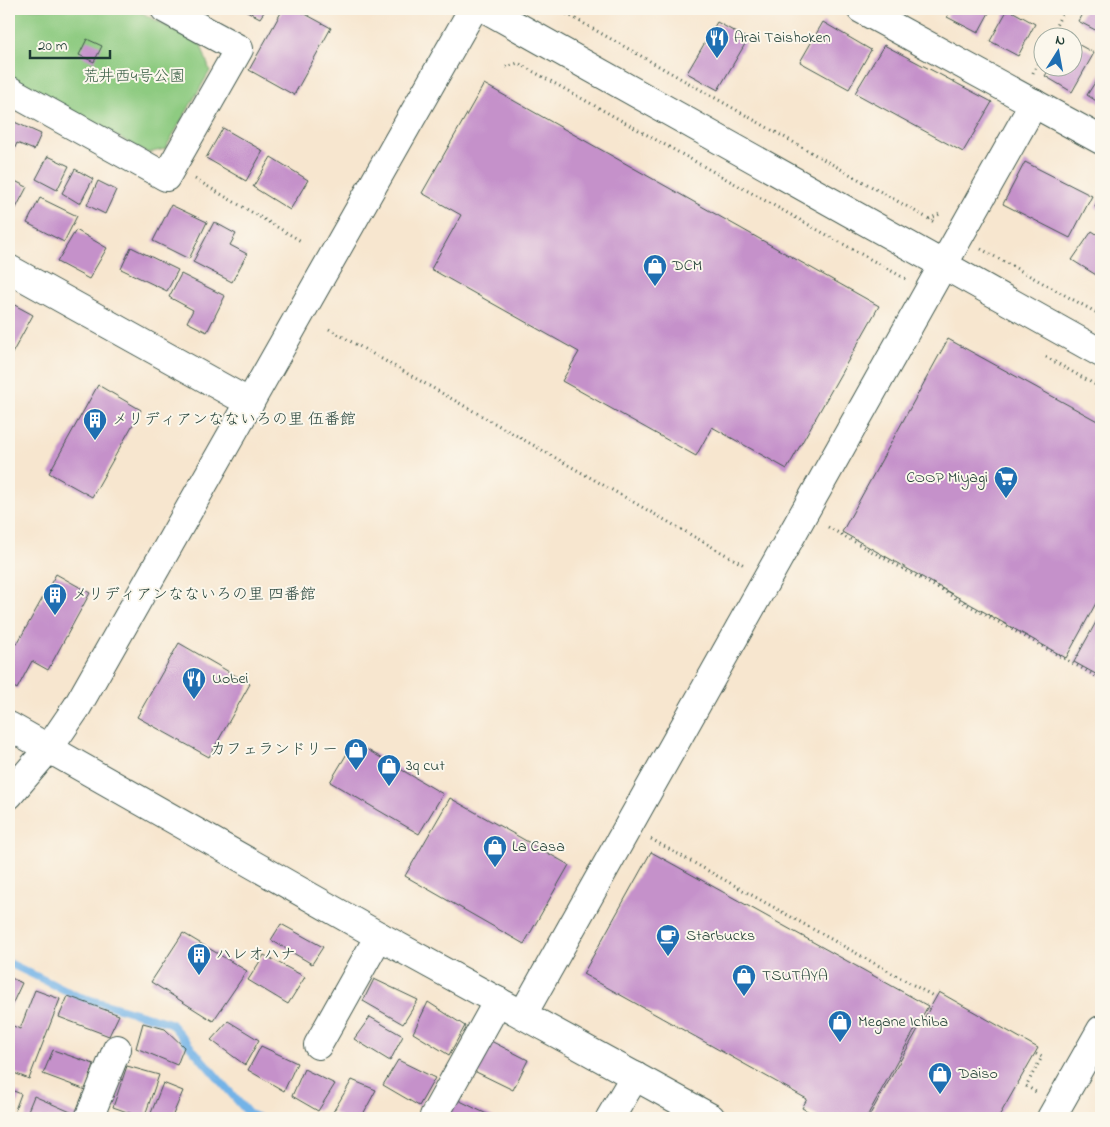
<svg xmlns="http://www.w3.org/2000/svg" width="1110" height="1127" font-family="'Indie Flower','Klee One',sans-serif">
  <style>
    .green { fill: #8ecb81; stroke: #56845a }
    .lines { fill: none; stroke-linecap: round; stroke-linejoin: round }
    .stream { stroke: #73b3e7; stroke-width: 8 }
    .building { fill: #c591ca }
    .minor-casing { stroke: #3f564b; stroke-width: 30 }
    .path { stroke: #3f564b; stroke-width: 3; stroke-dasharray: 1 4; stroke-linecap: butt }
    .minor { stroke: #fff; stroke-width: 28 }
    .labels { text-anchor: middle; dominant-baseline: central; stroke-width: 4; stroke-linejoin: round; paint-order: stroke }
    .poi-label { font-size: 16px; fill: #1f3d34; stroke: #fbf7ec; text-anchor: start }
    .park-label { font-size: 16px; fill: #3b6047; stroke: #fbf7ec }
  </style>
  <rect width="100%" height="100%" fill="#fbf7ec"/>
  <filter id="ink" filterUnits="userSpaceOnUse"><feTurbulence type="fractalNoise" baseFrequency=".02" numOctaves="2"/><feDisplacementMap in="SourceGraphic" scale="10" xChannelSelector="R" yChannelSelector="G"/><feConvolveMatrix kernelMatrix="1 2 1 2 8 2 1 2 1" color-interpolation-filters="sRGB"/></filter>
  <filter id="wash" filterUnits="userSpaceOnUse"><feTurbulence type="fractalNoise" baseFrequency=".0096" numOctaves="4" result="noise"/><feDisplacementMap in="SourceGraphic" scale="20" xChannelSelector="R" yChannelSelector="G"/><feGaussianBlur stdDeviation="1.12" result="paint"/><feColorMatrix in="noise" values="0 0 0 0 0 0 0 0 0 0 0 0 0 0 0 0 0 1.4 0 .05"/><feComposite in="paint" operator="in"/></filter>
  <g filter="url(#wash)">
    <rect width="100%" height="100%" fill="#f7e6cf"/>
    <!-- green -->
    <path class="green" d="M9,9H135L201,45L210,71L165,149L148,153L9,78Z"/>
    <g class="lines">
      <!-- stream -->
      <path class="stream" d="M9,963L77,996L170,1023L249,1114L259,1118"/>
    </g>
    <g id="blocks">
      <!-- building -->
      <g class="building">
        <path d="M243,9H266L260,18Z"/>
        <path d="M283,9H296L331,28L294,95L249,70Z"/>
        <path d="M930,9H942L939,14Z"/>
        <path d="M951,9H991L978,33L947,17Z"/>
        <path d="M1008,9L1035,24L1018,56L990,41Z"/>
        <path d="M1085,9H1101V33L1078,21Z"/>
        <path d="M717,22L748,39L718,90L687,73Z"/>
        <path d="M823,22L871,50L849,89L800,62Z"/>
        <path d="M87,39L102,46L94,62L79,55Z"/>
        <path d="M1072,41L1094,53L1072,92L1045,76L1050,68H1072Z"/>
        <path d="M884,45L992,102L963,152L855,93Z"/>
        <path d="M1101,73V104L1087,95Z"/>
        <path d="M484,84L879,306L787,469L712,427L696,456L562,381L579,352L431,269L461,215L422,193Z"/>
        <path d="M10,120L41,134L34,150L17,143L9,161Z"/>
        <path d="M223,128L263,151L246,181L206,158Z"/>
        <path d="M48,156L69,166L57,190L36,179Z"/>
        <path d="M271,157L308,180L290,210L253,187Z"/>
        <path d="M1025,162L1092,196L1070,238L1003,204Z"/>
        <path d="M75,169L93,179L80,204L62,193Z"/>
        <path d="M9,178L27,187L14,212L9,210Z"/>
        <path d="M98,181L116,190L105,214L87,205Z"/>
        <path d="M1101,195V211L1095,207Z"/>
        <path d="M40,198L77,216L64,242L27,223Z"/>
        <path d="M171,205L207,222L189,259L153,241Z"/>
        <path d="M214,222L236,234L230,245L247,254L232,282L193,262Z"/>
        <path d="M76,230L107,248L89,279L57,262Z"/>
        <path d="M1092,231L1101,237V278L1072,260Z"/>
        <path d="M131,247L178,270L167,291L121,269Z"/>
        <path d="M181,274L225,296L207,332L187,322L193,310L169,297Z"/>
        <path d="M9,302L33,315L9,359Z"/>
        <path d="M948,339L1101,423V594L1066,658L842,532Z"/>
        <path d="M98,385L141,410L92,497L49,473Z"/>
        <path d="M56,574L90,593L48,670L32,661L17,689L9,684V640L17,644Z"/>
        <path d="M1101,613V677L1074,662Z"/>
        <path d="M179,643L250,684L209,757L137,717Z"/>
        <path d="M354,742L443,794L419,834L330,782Z"/>
        <path d="M450,798L569,865L524,944L405,876Z"/>
        <path d="M651,852L928,1006L866,1118H820L802,1108L807,1099L583,974Z"/>
        <path d="M281,924L323,947L312,964L271,940Z"/>
        <path d="M183,933L247,971L213,1021L151,982Z"/>
        <path d="M264,955L305,977L288,1004L248,980Z"/>
        <path d="M9,977L22,983L9,1011Z"/>
        <path d="M374,979L418,1000L403,1024L363,1001Z"/>
        <path d="M35,990L60,999L29,1079L9,1071V1031L11,1025L20,1029Z"/>
        <path d="M939,992L1038,1048L998,1118H868Z"/>
        <path d="M68,996L119,1015L109,1036L59,1017Z"/>
        <path d="M428,1002L465,1026L449,1055L413,1033Z"/>
        <path d="M370,1017L403,1036L390,1061L354,1039Z"/>
        <path d="M228,1021L259,1040L245,1065L211,1040Z"/>
        <path d="M143,1023L165,1029L184,1047L177,1065L136,1048Z"/>
        <path d="M485,1038L528,1060L513,1090L470,1069Z"/>
        <path d="M261,1046L297,1063L284,1091L248,1070Z"/>
        <path d="M53,1050L94,1064L86,1090L43,1074Z"/>
        <path d="M398,1060L435,1078L419,1106L383,1085Z"/>
        <path d="M127,1066L159,1075L144,1118L113,1107Z"/>
        <path d="M304,1069L335,1084L318,1111L292,1096Z"/>
        <path d="M352,1080L376,1090L361,1118H343L333,1112Z"/>
        <path d="M163,1083L183,1091L172,1117L151,1113Z"/>
        <path d="M9,1089L21,1094L12,1118H9Z"/>
        <path d="M34,1096L82,1117V1118H25Z"/>
        <path d="M456,1099L495,1118H444Z"/>
      </g>
    </g>
  </g>
  <g filter="url(#ink)">
    <use href="#blocks" fill-opacity="0" stroke="#3f564b" stroke-width="1"/>
    <g class="lines">
      <!-- minor casing -->
      <g class="minor-casing">
        <g id="minor">
          <path d="M486,9L1101,353"/>
          <path d="M861,9L1101,140"/>
          <path d="M9,90L166,177L239,49L165,9"/>
          <path d="M9,269L250,403"/>
          <path d="M9,726L379,936L711,1118"/>
          <path d="M9,795L49,748L77,707L473,9"/>
          <path d="M523,1014L1034,103"/>
          <path d="M318,1045L379,936"/>
          <path d="M434,1116L498,1001"/>
          <path d="M89,1118L117,1049"/>
          <path d="M610,1118L635,1076"/>
          <path d="M1051,1118L1101,1030"/>
        </g>
      </g>
      <!-- path -->
      <g class="path">
        <path d="M558,9L936,223"/>
        <path d="M1050,38L1064,9"/>
        <path d="M506,67L518,63L906,279"/>
        <path d="M1033,73L1042,53"/>
        <path d="M195,179L301,241"/>
        <path d="M929,219L940,214"/>
        <path d="M981,249L1101,315"/>
        <path d="M329,329L744,565"/>
        <path d="M1046,357L1101,388"/>
        <path d="M828,527L1101,679"/>
        <path d="M651,839L935,997"/>
        <path d="M1036,1054L1042,1057L1026,1086L1036,1092"/>
      </g>
      <!-- minor -->
      <use href="#minor" class="minor"/>
    </g>
  </g>
  <!-- icons -->
  <defs>
    <g id="restaurant-pin" transform="scale(1.25)"><path d="M0 17L-7.5 6A9.5 9.5 0 1 1 7.5 6Z" fill="#1f6fb2" stroke="#fbf7ec"/><path d="M-5-6h1v4h1v-4h1v4h1v-4h1v5L-1.5 .5V6h-2V.5L-5-1ZM5-6V6H3V1.5H1.5Q1.5-4 5-6Z" fill="#fff"/></g>
    <g id="shop-pin" transform="scale(1.25)"><path d="M0 17L-7.5 6A9.5 9.5 0 1 1 7.5 6Z" fill="#1f6fb2" stroke="#fbf7ec"/><path d="M-5-2.5h2.3a2.7 3.5 0 0 1 5.4 0H5L5.5 6h-11ZM-1.5-2.5h3a1.5 2.3 0 0 0-3 0Z" fill="#fff"/></g>
    <g id="building-pin" transform="scale(1.25)"><path d="M0 17L-7.5 6A9.5 9.5 0 1 1 7.5 6Z" fill="#1f6fb2" stroke="#fbf7ec"/><path d="M-4-6H4V6H1V3H-1V6H-4ZM-2.5-4.3h1.7v1.8h-1.7ZM.8-4.3h1.7v1.8H.8ZM-2.5-1h1.7V.8h-1.7ZM.8-1h1.7V.8H.8Z" fill="#fff"/></g>
    <g id="supermarket-pin" transform="scale(1.25)"><path d="M0 17L-7.5 6A9.5 9.5 0 1 1 7.5 6Z" fill="#1f6fb2" stroke="#fbf7ec"/><path d="M-6-5.5h2.5l.6 2H6L4.5 2H-2.5L-4.4-4H-6ZM-1.5 3.2a1.3 1.3 0 1 0 .1 0ZM3 3.2a1.3 1.3 0 1 0 .1 0Z" fill="#fff"/></g>
    <g id="cafe-pin" transform="scale(1.25)"><path d="M0 17L-7.5 6A9.5 9.5 0 1 1 7.5 6Z" fill="#1f6fb2" stroke="#fbf7ec"/><path d="M-5.5-4.5H6V0H3Q3 3.5 0 3.5H-2.5Q-5.5 3.5-5.5 0ZM3-3.2v2h1.7v-2ZM-6 4.5H4V6H-6Z" fill="#fff"/></g>
  </defs>
  <g fill-rule="evenodd">
    <use href="#restaurant-pin" x="717" y="38"/>
    <use href="#shop-pin" x="655" y="266"/>
    <use href="#building-pin" x="95" y="420"/>
    <use href="#supermarket-pin" x="1006" y="478"/>
    <use href="#building-pin" x="55" y="595"/>
    <use href="#restaurant-pin" x="194" y="679"/>
    <use href="#shop-pin" x="356" y="750"/>
    <use href="#shop-pin" x="389" y="766"/>
    <use href="#shop-pin" x="495" y="847"/>
    <use href="#cafe-pin" x="668" y="936"/>
    <use href="#building-pin" x="199" y="955"/>
    <use href="#shop-pin" x="744" y="976"/>
    <use href="#shop-pin" x="840" y="1022"/>
    <use href="#shop-pin" x="940" y="1074"/>
  </g>
  <g class="labels">
    <!-- poi labels -->
    <g class="poi-label">
      <text x="734" y="38">Arai Taishoken</text>
      <text x="672" y="266">DCM</text>
      <text x="112" y="420">メリディアンなないろの里 伍番館</text>
      <text x="988" y="478" text-anchor="end">COOP Miyagi</text>
      <text x="72" y="595">メリディアンなないろの里 四番館</text>
      <text x="212" y="679">Uobei</text>
      <text x="338" y="750" text-anchor="end">カフェランドリー</text>
      <text x="406" y="766">3q cut</text>
      <text x="512" y="847">La Casa</text>
      <text x="686" y="936">Starbucks</text>
      <text x="216" y="955">ハレオハナ</text>
      <text x="762" y="976">TSUTAYA</text>
      <text x="858" y="1022">Megane Ichiba</text>
      <text x="958" y="1074">Daiso</text>
    </g>
    <!-- park labels -->
    <g class="park-label">
      <text x="134" y="77">荒井西4号公園</text>
    </g>
  </g>
  <!-- margin -->
  <rect width="1110" height="1127" fill="none" stroke="#fbf7ec" stroke-width="30"/>
  <!-- north arrow -->
  <g transform="translate(1058 52) rotate(11)"><circle r="24" fill="#fbf7ec" stroke="#a3ada2"/>
  <path d="M0-4L9 19L0 12L-9 19Z" fill="#1f6fb2"/>
  <text y="-8" font-size="14" font-weight="bold" text-anchor="middle" fill="#1f3d34">N</text>
  </g>
  <!-- scale -->
  <path d="M30 50v8h80v-8" fill="none" stroke="#1f3d34" stroke-width="2.5"/>
  <text x="38" y="50" font-size="15" fill="#1f3d34" stroke="#fbf7ec" stroke-width="4" paint-order="stroke">20 m</text>
</svg>
